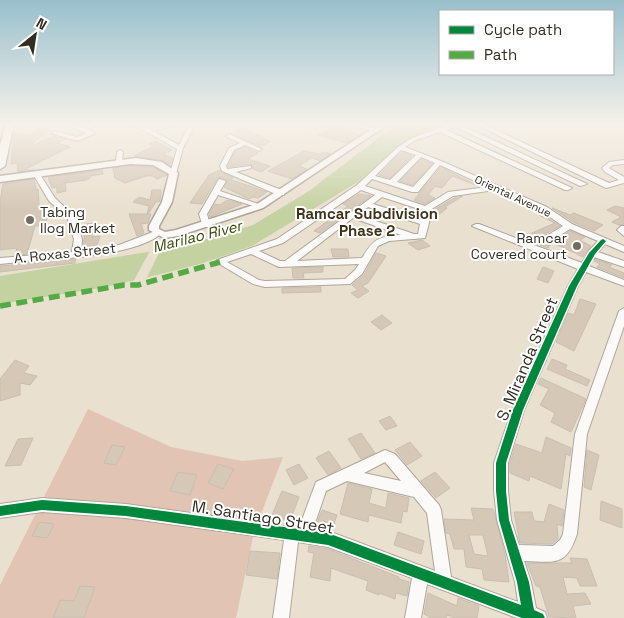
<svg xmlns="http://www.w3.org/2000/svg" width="624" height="618" font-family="'Space Grotesk',sans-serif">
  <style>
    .green { fill: #e2c4b4 }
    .water { fill: #c4d1a1 }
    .pier { fill: #eae0d0 }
    .building { fill: #d6c8b7; stroke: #c8beb3; fill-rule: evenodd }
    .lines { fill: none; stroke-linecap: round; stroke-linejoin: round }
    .minor-casing { stroke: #aea69a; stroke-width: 2 }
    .major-casing { stroke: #aea69a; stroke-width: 3 }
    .highway-casing { stroke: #aea69a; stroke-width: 3 }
    .minor { fill: #fcfaf8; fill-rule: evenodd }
    .major { fill: #fcfaf8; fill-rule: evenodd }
    .highway { fill: #fcfaf8; fill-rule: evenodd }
    .quiet { stroke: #54ab43; stroke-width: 5.5; stroke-dasharray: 11 5.5; stroke-linecap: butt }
    .cycleway-casing { stroke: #fff; stroke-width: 3 }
    .cycleway { fill: #00873e; fill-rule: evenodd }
    .poi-dot { fill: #746c5f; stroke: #fff; stroke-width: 2 }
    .labels { text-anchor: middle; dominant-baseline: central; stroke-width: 4; stroke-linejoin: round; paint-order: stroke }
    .far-street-label { font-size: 11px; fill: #342e22; stroke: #fff }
    .poi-label { font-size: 14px; fill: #342e22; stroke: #fff; text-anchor: start }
    .street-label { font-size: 14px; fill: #342e22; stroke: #fff }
    .neighbourhood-label { font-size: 15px; font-weight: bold; fill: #403319; stroke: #fff }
    .water-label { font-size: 15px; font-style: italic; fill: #384c05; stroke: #fff }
    .near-street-label { font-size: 16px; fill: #342e22; stroke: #fff }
  </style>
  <rect width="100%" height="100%" fill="#eae0d0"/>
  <!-- green -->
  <path class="green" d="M88,409L171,447L242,461L283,457L254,532L236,618H0V585Z"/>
  <!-- water -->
  <path class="water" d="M404,123H446L414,136L392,152L358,182L252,246L200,264L145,278L100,288L0,304V276L184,246L253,225L309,191L390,129Z"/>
  <!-- pier -->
  <path class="pier" d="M162,247L145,281L132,284L151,249Z"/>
  <!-- building -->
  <g class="building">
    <path d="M342,124L345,126L339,130L360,135L347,143L317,135Z"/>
    <path d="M240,126L271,142L260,146L233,134Z"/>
    <path d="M39,128L49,129L27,148L54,136L66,139L57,143L70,147L24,170H35L18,172L17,163L11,164L14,133L30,136Z"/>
    <path d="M156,141L172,150L163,154L173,158L170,165L162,160L134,156L154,146L149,144Z"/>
    <path d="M245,147L258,153L248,159L270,166L261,172L253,169L251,164L228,167L235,151Z"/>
    <path d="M304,151L320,154L325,152L331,154L320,161L312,158L299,166L307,169L292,179L268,171Z"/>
    <path d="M402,152L412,156L390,178L379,175Z"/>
    <path d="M421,159L432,164L412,185L400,181Z"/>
    <path d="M130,166L152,167L167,175L157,179L153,176H146L125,183L115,178L113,168Z"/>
    <path d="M441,167L478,186L452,176L442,188L435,186L428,195L435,198L425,204L414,200Z"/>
    <path d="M102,170L103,174L90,176V178L86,180L65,183L66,191L57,193V187L52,188L48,177Z"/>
    <path d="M220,170L233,178L229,179L267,192L258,198L253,197L249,199L224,187L228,180L218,177L202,204L190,203L209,175Z"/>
    <path d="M34,179L36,190L38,189L39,205L46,216L47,225L35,226L27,254L15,255L17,248L0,250V201L3,184Z"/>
    <path d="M152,190H161L160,201L156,202L148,214H151L148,223L141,224L144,233L137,236L129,214H147L149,206L133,202L139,197L150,200Z"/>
    <path d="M359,194L371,196L320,233L314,231L348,206L343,204Z"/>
    <path d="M463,196L445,207L447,208L436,217L431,216L432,211L454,198Z"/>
    <path d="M227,200L242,204L210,217L209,214L215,204L220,205Z"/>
    <path d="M615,206L624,208V224L619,225L612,222L621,217L607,210Z"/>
    <path d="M552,208L570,215L574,213L603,225L594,231L573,222Z"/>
    <path d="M541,214L560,226L547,233L531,239L525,236L555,223L539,215Z"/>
    <path d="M93,223L92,237L100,236L97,246L83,247L86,224Z"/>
    <path d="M570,231L585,237L580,240L591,246L583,257L556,244L552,243L548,248L540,245L555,241Z"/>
    <path d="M422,240L430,246L418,250L408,243Z"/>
    <path d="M331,249H348L349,257H333Z"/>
    <path d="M376,253L386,256L368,283L362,286L369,291L358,298L351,293L358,290L352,285L364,275Z"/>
    <path d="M76,259L75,263L0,272V266Z"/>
    <path d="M595,259L612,265L609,267L624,273V278L597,267L600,264L594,261Z"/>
    <path d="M323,267V272L303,273L304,278H293L292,268Z"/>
    <path d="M543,267L554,271L548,283L537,279Z"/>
    <path d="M321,287V292L282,293V288Z"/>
    <path d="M580,299L596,304L574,351L556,342L568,313L574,315Z"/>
    <path d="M382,315L392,323L381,330L371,322Z"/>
    <path d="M552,359L567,365L565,369L590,380L587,386L547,369Z"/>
    <path d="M15,360L29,366L24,373L37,376L30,385L20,383V395L0,401V379Z"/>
    <path d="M541,378L586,399L571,432L551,422L555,413L540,405L549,389L538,384Z"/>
    <path d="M390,416L397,426L386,430L379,421Z"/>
    <path d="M361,433L375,453L361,459L348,439Z"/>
    <path d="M546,437L571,448L570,456L566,454L561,489L530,476L529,481L510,473V463L516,444L542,453Z"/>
    <path d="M33,438L21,465L5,466L18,439Z"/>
    <path d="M410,442L422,456L407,465L395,450Z"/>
    <path d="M112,445L125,447L116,465L104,463Z"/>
    <path d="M587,450L599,455L591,490L584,487Z"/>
    <path d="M329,451L341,468L328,475L316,458Z"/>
    <path d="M218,464L234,469L223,489L208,483Z"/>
    <path d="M299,464L308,478L294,485L286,470Z"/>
    <path d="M178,472L197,475L190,495L170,491Z"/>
    <path d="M435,472L450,488L436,498L421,481Z"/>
    <path d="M348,483L372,489L369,503L386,508L388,493L409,498L407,512L403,511L401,523L369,515L368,522L340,514Z"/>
    <path d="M282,491L299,497L290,521L272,515Z"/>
    <path d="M601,501L622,509V528L600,520Z"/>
    <path d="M549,504L564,510L562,526L557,524L558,539L552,544L520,543L514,512H532L534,521L544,522Z"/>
    <path d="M471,508L493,509L505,554L509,582L484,580L482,569L466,567L464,549H454L450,534L446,533L444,519L474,520ZM469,535H483L488,556L474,554Z"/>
    <path d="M322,510L337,515L332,530L316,526Z"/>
    <path d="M39,522L54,524L47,538L32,536Z"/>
    <path d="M398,532L424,541L421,554L394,545Z"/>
    <path d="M309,546L328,549L399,577V579L409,582L407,596L396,593L395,599L379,593V595L366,590L368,581L331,568L330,581L310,577L314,553L308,552Z"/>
    <path d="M250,551L280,553L277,579L246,575Z"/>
    <path d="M570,558L587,559L597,586H580L577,578L563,577L567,594L585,593L591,604L573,606L576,618L549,617L540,587L536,586L527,563H572Z"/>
    <path d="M80,586L95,587L84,618H53L60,600L74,601Z"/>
    <path d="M428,593L457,606L458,598L479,606L477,618H455L447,615L446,618H431L424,614Z"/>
  </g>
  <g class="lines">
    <!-- minor casing -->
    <g class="minor-casing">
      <g id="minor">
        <path d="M94,123H102L88,129L94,132V134L77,141L51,133L54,131L77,137L86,133L71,127V125L83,127Z"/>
        <path d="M126,123L142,125L179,145L190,123H196L183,148L176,174L170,173L177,149L138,127Z"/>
        <path d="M167,123H182L158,130V128Z"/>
        <path d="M326,123H341L310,129L307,127Z"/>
        <path d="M343,123H354L379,130L376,132Z"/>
        <path d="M453,123H463L461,125L587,184L580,186L456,127L446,130L572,188L568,190H565L440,132L416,140L405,147L441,161L547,207L572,224L624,246V252L605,244L598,252L624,261V267L594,257L589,266L624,280V286L586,272L578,286L524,410L508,463V491L511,520L519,545L553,546L560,540L563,534L575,434L619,311L624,308V326L587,434L577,534C566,567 555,562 524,561L531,582L536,608L545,612L547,618H517L427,584L421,618H405L412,578L328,547L298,542L289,618H273L284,540L126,518L42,512L0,518V504L42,498L126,504L299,528L316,482L385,450L395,454L439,505L441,510L451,577L518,602L515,582L497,520L494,491V463L512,410L568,286L578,269L472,226L476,224H479L526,242L548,235L563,226L541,211L495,190L453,196L430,210L429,223L425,238L389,241L378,246L362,274L350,284L265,287L253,284L216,262L217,260L277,239L357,185L398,147L412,138ZM401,150L416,155L390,180L375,176ZM421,157L435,163L413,187L397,182ZM440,165L488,187L448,192L425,206L365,186L372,179L412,192H418ZM361,190L375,195L285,261H280L259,251L283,243ZM382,197L422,210L421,219L373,204ZM368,207L420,224L418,234H414L358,215ZM353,218L401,235C378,237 374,238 362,258L297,261ZM570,229L598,241L589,251L582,263L534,245L554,239ZM251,254L279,267L359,264L355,270L345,279L265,281L259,280L227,262ZM385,462L401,481L364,473ZM347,481L414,497L427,513L435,571L328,531L313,529L326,491Z"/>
        <path d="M473,123H481L609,183L619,180L605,172L602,168L609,162L624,160V164L613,165L609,168L624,177V183L606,188Z"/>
        <path d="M0,124L3,125L4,126L0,128Z"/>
        <path d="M229,134L262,149L259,151L245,145L234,150L226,166L227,169L251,166V168L236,172L284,191V195H278L222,171L220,166L229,148L240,143L227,137L226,136Z"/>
        <path d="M120,150L123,152L122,162L119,164L116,162L117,152Z"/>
        <path d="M35,173H39L55,198L75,217L82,239L81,252L119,245L158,230L162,233C133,259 39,259 0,264V258L72,252L74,239L67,217L49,201L33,174Z"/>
        <path d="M219,179L226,181L220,191L264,206L260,208L218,195L207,214L210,225L209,227H203L199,214Z"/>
        <path d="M621,226H624V236L617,230Z"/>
      </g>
    </g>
    <!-- major casing -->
    <g class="major-casing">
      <path id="major" d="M381,123H390L263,208L178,236L164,238L149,230V226L162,202L169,174L153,165L130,164L0,182V176L136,158L162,162L178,173L172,202L159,226V229L165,232L176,230L257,204Z"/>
    </g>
    <!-- highway casing -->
    <g class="highway-casing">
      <path id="highway" d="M6,123H14L5,166L0,169V145Z"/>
    </g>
    <!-- minor -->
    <use href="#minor" class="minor"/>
    <!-- major -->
    <use href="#major" class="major"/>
    <!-- highway -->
    <use href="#highway" class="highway"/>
    <!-- quiet -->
    <path class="quiet" d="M0,306L124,285H138L220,262"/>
    <!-- cycleway casing -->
    <g class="cycleway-casing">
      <path id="cycleway" d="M603,239L606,241L595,254L577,286L523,410L506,463V491L509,520L529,582L534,610L543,614L545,618H522L328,545L126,516L42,510L0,516V506L42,500L126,506L328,533L521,605L517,582L499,520L496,491V463L513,410L569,286L589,253L601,240Z"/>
    </g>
    <!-- cycleway -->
    <use href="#cycleway" class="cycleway"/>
  </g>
  <!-- sky -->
  <linearGradient id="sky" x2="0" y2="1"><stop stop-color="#99c0cc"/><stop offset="0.59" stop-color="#f6f1ea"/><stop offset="1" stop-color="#f6f1ea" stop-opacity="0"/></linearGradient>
  <rect width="624" height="210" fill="url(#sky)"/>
  <!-- markers -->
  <g class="poi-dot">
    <circle cx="30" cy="220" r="5"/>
    <circle cx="577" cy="246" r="5"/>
  </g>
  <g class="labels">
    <!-- far-street labels -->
    <g class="far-street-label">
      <text transform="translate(513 196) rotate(25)">Oriental Avenue</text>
    </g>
    <!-- poi labels -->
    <g class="poi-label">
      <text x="40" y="212">Tabing<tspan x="40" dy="16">Ilog Market</tspan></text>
      <text x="567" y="238" text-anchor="end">Ramcar<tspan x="567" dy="16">Covered court</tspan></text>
    </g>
    <!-- street labels -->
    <g class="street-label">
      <text transform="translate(65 253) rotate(-6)">A. Roxas Street</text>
    </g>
    <!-- neighbourhood labels -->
    <g class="neighbourhood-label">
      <text x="367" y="213">Ramcar Subdivision<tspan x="367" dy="17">Phase 2</tspan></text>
    </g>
    <!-- water labels -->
    <g class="water-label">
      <text transform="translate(197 236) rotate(-14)">Marilao River</text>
    </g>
    <!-- near-street labels -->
    <g class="near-street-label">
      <text transform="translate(527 359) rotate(-67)">S. Miranda Street</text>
      <text transform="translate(263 517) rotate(9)">M. Santiago Street</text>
    </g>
  </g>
  <!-- legend -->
  <rect x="439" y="10" width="175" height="65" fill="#ffffff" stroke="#aeaba7"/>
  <rect x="449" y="26" width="25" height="8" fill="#00873e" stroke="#aeaba7"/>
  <text x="484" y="35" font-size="15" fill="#342e22">Cycle path</text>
  <rect x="449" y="51" width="25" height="8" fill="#54ab43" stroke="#aeaba7"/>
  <text x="484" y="60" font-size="15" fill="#342e22">Path</text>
  <!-- north arrow -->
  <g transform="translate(35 35) rotate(30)" stroke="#ffffff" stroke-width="4" paint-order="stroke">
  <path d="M0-4L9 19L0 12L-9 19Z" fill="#342e22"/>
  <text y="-8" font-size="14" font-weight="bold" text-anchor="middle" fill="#342e22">N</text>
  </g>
</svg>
